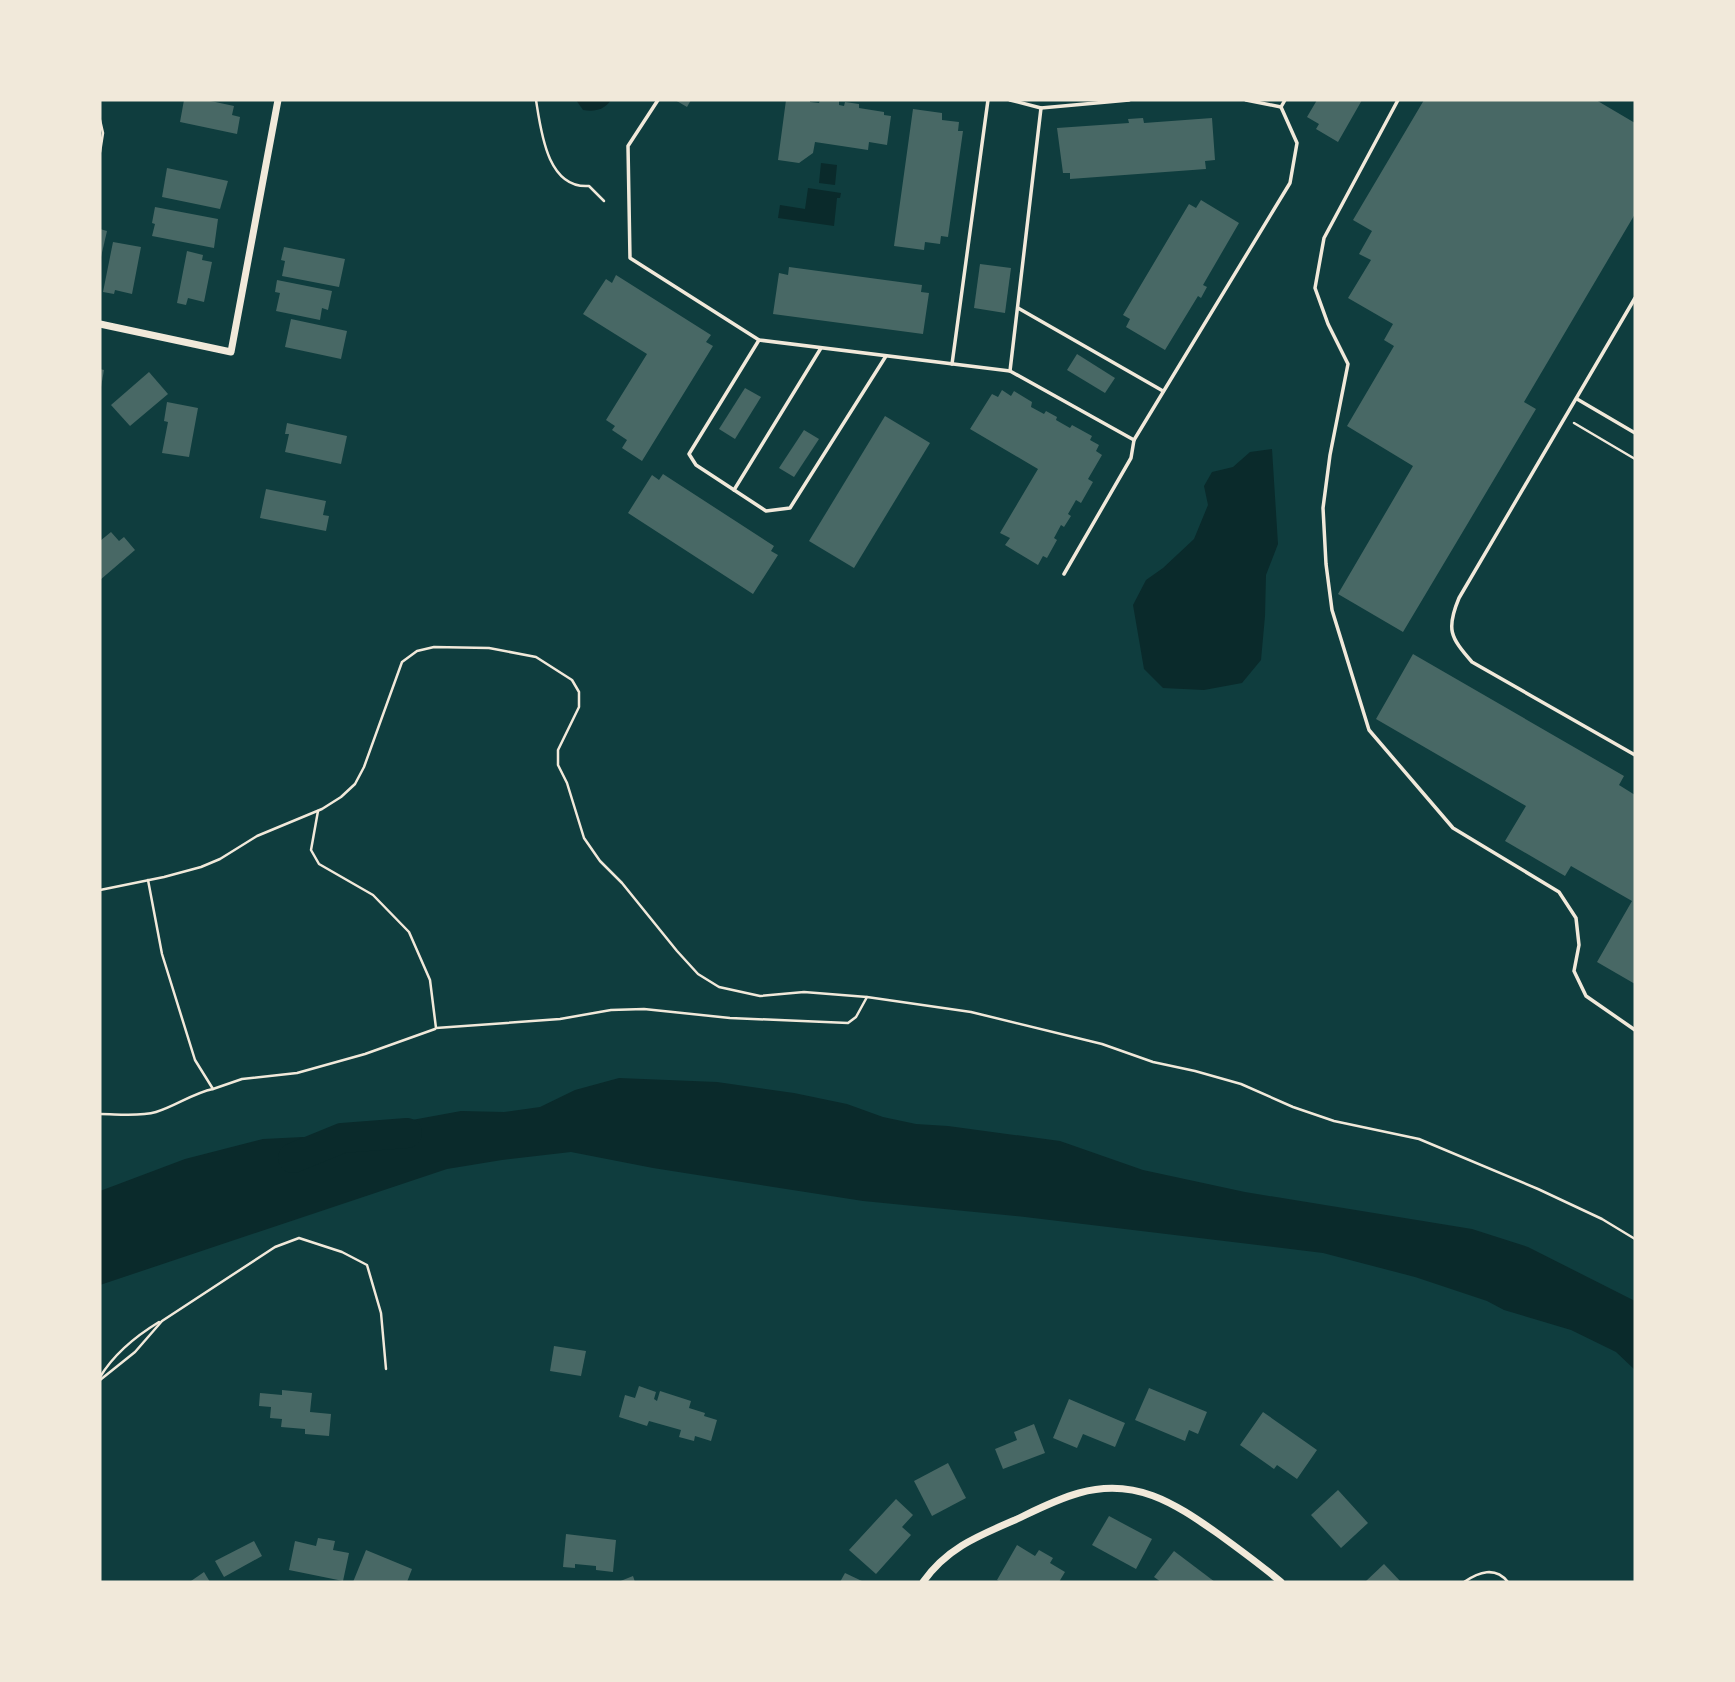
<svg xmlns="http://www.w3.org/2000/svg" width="1735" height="1682" font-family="'Varela Round',sans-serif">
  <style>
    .water { fill: #0a2a2b }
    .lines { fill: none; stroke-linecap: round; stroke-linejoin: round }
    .river { stroke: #0a2a2b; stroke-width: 30 }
    .building { fill: #486865 }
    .path { stroke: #f1e9da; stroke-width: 2.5 }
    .service { stroke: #f1e9da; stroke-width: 3.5 }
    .minor { stroke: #f1e9da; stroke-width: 7 }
  </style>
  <rect width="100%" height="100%" fill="#0f3d3e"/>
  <!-- water -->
  <g class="water">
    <path d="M576,100H611C604,110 595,112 583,110Z"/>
    <path d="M821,163L837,165L835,185L819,183Z"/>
    <path d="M808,188L841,193L840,198H837L834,226L778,218L780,205L805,209Z"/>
    <path d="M1272,449L1278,544L1266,575L1265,616L1261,660L1242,683L1204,690L1163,688L1144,669L1133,605L1146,580L1163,568L1194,539L1208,505L1204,486L1212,472L1233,467L1250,452Z"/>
    <path d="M619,1078L717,1082L794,1093L847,1104L883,1117L916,1124L948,1126L1060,1141L1143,1170L1245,1192L1472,1229L1528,1247L1635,1301V1370L1616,1352L1571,1330L1504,1310L1487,1301L1415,1277L1323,1253L1025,1217L863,1201L653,1168L571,1152L502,1160L447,1169L100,1285V1191L185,1159L263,1139L303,1137L335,1144L349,1143L401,1122L461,1111L504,1112L540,1107L575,1090Z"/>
  </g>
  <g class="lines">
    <!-- river -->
    <path class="river" d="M293,1158L342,1138L407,1133"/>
  </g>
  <!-- building -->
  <g class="building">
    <path d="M184,100H206L234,106L232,115L240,117L237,134L180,122Z"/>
    <path d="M675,100H691L687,107Z"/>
    <path d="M786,100H810V102L819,103L820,100H839V105L844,106L845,102L859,104V108L884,112V115L891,116L887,145L869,142L868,150L815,142L813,153L799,163L778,160Z"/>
    <path d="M1317,100H1362L1338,142L1316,129L1319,124L1307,117Z"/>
    <path d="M1424,100H1596L1635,123V214L1524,402L1536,409L1403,632L1338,594L1413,466L1347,426L1394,346L1384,340L1393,324L1348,298L1371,260L1359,254L1372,231L1353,220Z"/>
    <path d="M913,109L942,113V120L959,122L958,131H963L948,237L941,236L940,244L925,242L924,250L894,246Z"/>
    <path d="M1143,118L1144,123L1212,118L1215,160L1205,161L1206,169L1070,179V173H1063L1057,128L1129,123L1128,119Z"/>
    <path d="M167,168L228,181L220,209L162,197Z"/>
    <path d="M1201,200L1239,223L1203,285L1207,287L1201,298L1198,296L1165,350L1126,327L1130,319L1123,315L1189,204L1196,208Z"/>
    <path d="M155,207L218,219L214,248L152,236L155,224L152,223Z"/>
    <path d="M100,229L107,231L101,257H100Z"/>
    <path d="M113,242L141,247L132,294L115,290L114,294L103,292Z"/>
    <path d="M284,247L345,259L339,287L282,276L285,261L281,260Z"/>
    <path d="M187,251L203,255L202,260L212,262L204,302L188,298L186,305L177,303Z"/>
    <path d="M980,264L1011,268L1005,313L974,308Z"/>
    <path d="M789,267L922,285L921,292L929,293L923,334L773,314L779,273L788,275Z"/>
    <path d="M616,275L711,335L706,342L713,346L642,461L622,448L627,440L612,430L615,426L606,420L647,354L583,314L606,279L612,283Z"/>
    <path d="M277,280L332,291L328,310L322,308L320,320L276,311L280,293L275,292Z"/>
    <path d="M291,319L347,331L341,359L285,347Z"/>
    <path d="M1077,354L1115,378L1105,393L1067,370Z"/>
    <path d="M100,369L104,370L101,387H100Z"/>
    <path d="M149,372L168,394L130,426L111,405Z"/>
    <path d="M745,388L761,397L735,439L719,429Z"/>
    <path d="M1002,390L1011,396L1014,391L1032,402L1031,407L1044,414L1046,411L1057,417L1056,420L1070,428L1072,425L1092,436L1090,440L1099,445L1096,451L1102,455L1088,479L1093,482L1081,503L1076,500L1068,514L1071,516L1064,527L1061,525L1054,538L1057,540L1047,558L1043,556L1038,565L1005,545L1010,538L1000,533L1038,469L970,429L992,394L998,397Z"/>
    <path d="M167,402L198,408L189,457L162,453L168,422L164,421Z"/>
    <path d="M885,416L930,443L854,568L809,541Z"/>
    <path d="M287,423L347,436L341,464L285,452L289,434H285Z"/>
    <path d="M804,430L819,439L794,477L779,468Z"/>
    <path d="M663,474L774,546L771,551L778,555L753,594L628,513L652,475L659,480Z"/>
    <path d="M266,489L326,501L323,515L329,516L326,531L260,518Z"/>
    <path d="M111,532L119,541L124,537L135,550L100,580V541Z"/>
    <path d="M1413,654L1624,776L1619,785L1635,795V984L1597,962L1632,901L1571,866L1565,876L1505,841L1526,806L1376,719Z"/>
    <path d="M554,1346L586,1351L581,1376L550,1371Z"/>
    <path d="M639,1386L656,1392L654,1399L657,1401L660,1391L691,1401L689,1408L705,1413L704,1416L717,1420L711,1441L695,1436L694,1441L679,1437L681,1430L649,1421L647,1426L619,1417L625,1395L635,1398Z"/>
    <path d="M1149,1388L1207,1412L1198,1434L1189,1430L1185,1441L1135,1420Z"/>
    <path d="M282,1390L312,1393L310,1412L331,1414L329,1436L305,1434V1429L281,1427L282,1419L270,1418L271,1407L259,1406L260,1393L282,1395Z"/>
    <path d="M1069,1399L1125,1423L1115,1447L1083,1434L1077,1448L1053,1438Z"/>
    <path d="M1263,1412L1317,1450L1297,1479L1277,1465L1274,1469L1240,1445Z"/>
    <path d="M1034,1424L1045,1453L1003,1469L995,1449L1017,1440L1014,1432Z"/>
    <path d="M948,1463L966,1498L932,1516L914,1481Z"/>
    <path d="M1338,1490L1368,1523L1341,1548L1311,1515Z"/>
    <path d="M896,1499L913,1515L902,1527L911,1535L876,1574L849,1550Z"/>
    <path d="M1109,1516L1152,1539L1136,1569L1092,1545Z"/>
    <path d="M566,1534L616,1540L613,1572L596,1570V1566L575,1564V1568L563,1567Z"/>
    <path d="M318,1538L335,1541L333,1550L349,1553L343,1581L289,1570L295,1541L316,1546Z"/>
    <path d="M254,1541L262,1556L224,1577L215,1561Z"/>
    <path d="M1017,1545L1035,1556L1039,1550L1053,1558L1050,1563L1065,1572L1059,1582H1001L997,1580Z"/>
    <path d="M366,1550L412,1569L407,1582H353Z"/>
    <path d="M1174,1551L1215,1582H1161L1154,1577Z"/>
    <path d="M1384,1564L1401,1582H1365Z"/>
    <path d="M204,1572L210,1582H192L191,1581Z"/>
    <path d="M845,1573L864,1582H840Z"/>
    <path d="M633,1576L635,1582H618Z"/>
  </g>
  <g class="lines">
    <!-- path -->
    <g class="path">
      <path d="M536,100C541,131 547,189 589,186L604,201"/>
      <path d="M100,120L103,133L100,152"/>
      <path d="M1574,423L1635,459"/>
      <path d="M318,811L311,850L319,864L373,895L409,932L430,980L436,1028L560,1019L611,1010L644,1009L730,1018L848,1023L856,1017L867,997"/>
      <path d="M148,880L162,954L195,1060L213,1089L242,1079L297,1073L365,1054L435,1029"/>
      <path d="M100,890L164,877L201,867L220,859L257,836L322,809L341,797L355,784L364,767L402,662L417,651L434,647L489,648L536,657L572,680L579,692V707L558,750V765L567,783L584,838L600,861L622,883L677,951L698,974L719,987L760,996L804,992L867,997L971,1012L1102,1044L1153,1062L1195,1071L1241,1084L1293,1107L1334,1121L1419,1139L1538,1189L1602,1219L1635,1239"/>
      <path d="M100,1114C117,1114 139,1117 156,1112C176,1106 193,1093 213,1089"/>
      <path d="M100,1377C114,1354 136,1336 159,1322"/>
      <path d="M100,1380L135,1352L162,1321L275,1247L299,1238L342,1252L367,1265L381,1313L386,1369"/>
      <path d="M1464,1582C1479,1572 1495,1566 1508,1582"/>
    </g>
    <!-- service -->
    <g class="service">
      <path d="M658,100L628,146L630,258L759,340L1010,371L1134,440L1290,183L1297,143L1281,107"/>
      <path d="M1010,100L1041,108L1129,100"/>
      <path d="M1246,100L1281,107L1285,100"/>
      <path d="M1398,100L1324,238L1315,288L1328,324L1348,364L1330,455L1323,508L1326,564L1332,610L1369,730L1453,828L1559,892L1576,918L1579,945L1574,971L1586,996L1635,1030"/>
      <path d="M1635,298L1459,598C1446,629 1450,637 1472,662L1635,755"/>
      <path d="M1018,308L1163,391"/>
      <path d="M759,340L689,454L696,465L766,511L790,508L886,356"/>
      <path d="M952,364L988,100"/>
      <path d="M1010,371L1041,108"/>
      <path d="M1577,399L1635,433"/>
      <path d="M734,490L821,348"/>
      <path d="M1064,574L1131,458L1134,440"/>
    </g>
    <!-- minor -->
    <g class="minor">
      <path d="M100,324L231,352L278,100"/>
      <path d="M923,1582C947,1548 978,1536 1015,1520C1036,1510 1057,1499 1079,1493C1135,1477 1174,1503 1217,1533C1239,1549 1261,1565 1281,1582"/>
    </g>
  </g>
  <!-- border -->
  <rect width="1735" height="1682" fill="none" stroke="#f1e9da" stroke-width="203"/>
</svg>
